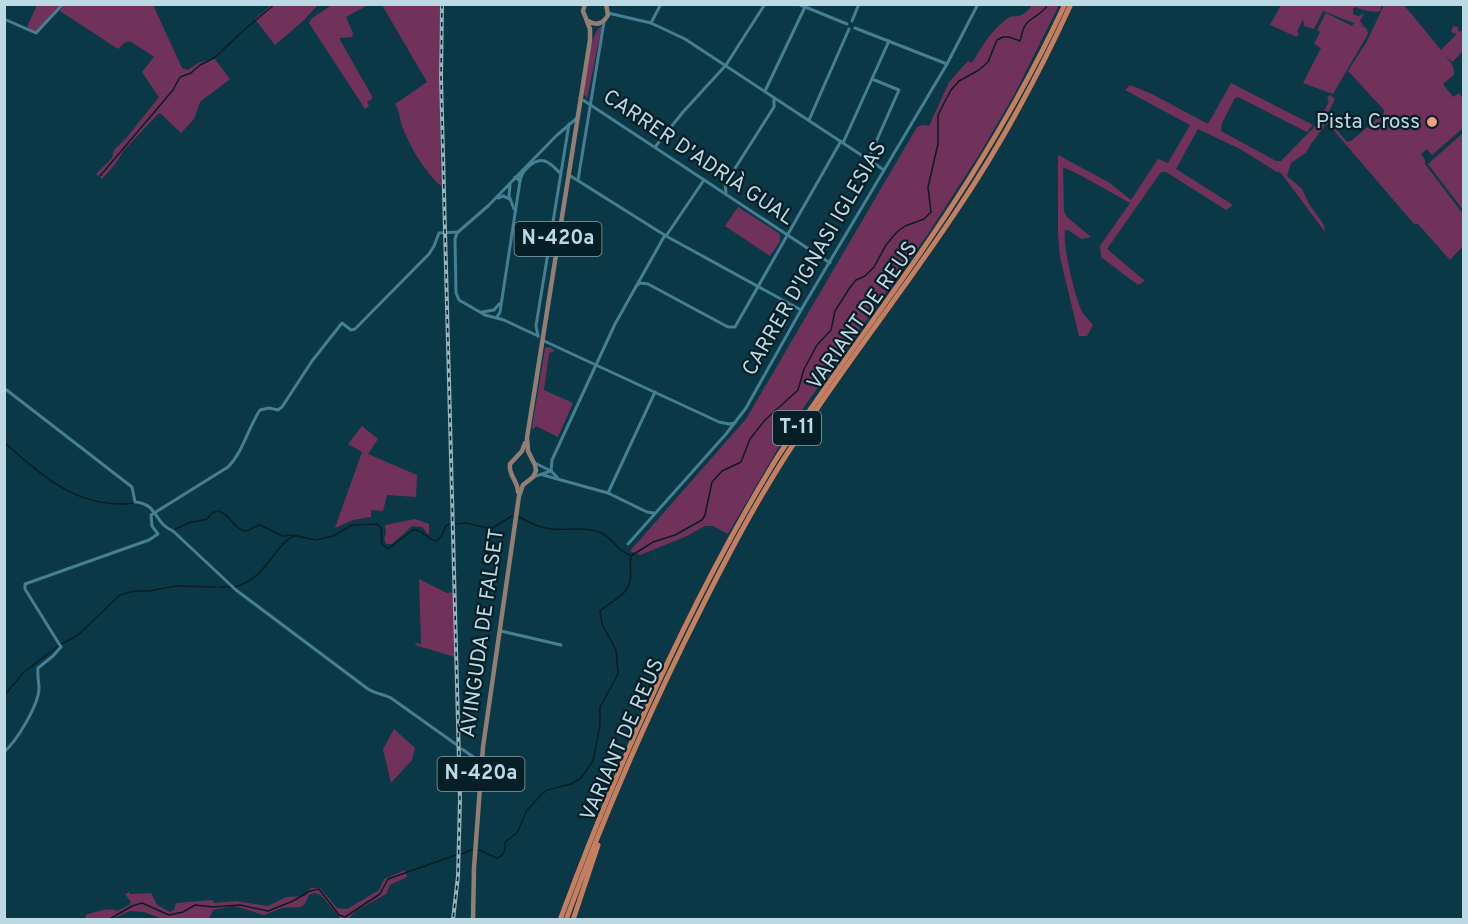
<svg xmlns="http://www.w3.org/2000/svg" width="1468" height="924" font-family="Overpass,sans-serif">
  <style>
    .green { fill: #70325a }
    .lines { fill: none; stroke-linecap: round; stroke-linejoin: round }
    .stream { stroke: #0a1c22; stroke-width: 1.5 }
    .minor { stroke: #467e92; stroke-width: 3 }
    .primary { stroke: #937e75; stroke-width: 4.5 }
    .motorway { stroke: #c67e61; stroke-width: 5 }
    .rail-casing { stroke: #93b3be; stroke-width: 4 }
    .rail { stroke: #061e25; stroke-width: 1.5; stroke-dasharray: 4.5; stroke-linecap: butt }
    .poi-dot { fill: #f2a07f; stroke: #061e25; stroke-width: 2 }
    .labels { text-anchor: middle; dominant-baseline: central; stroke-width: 4.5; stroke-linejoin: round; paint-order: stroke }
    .shield { fill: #061e25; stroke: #86a1aa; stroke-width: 1.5 }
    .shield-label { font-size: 20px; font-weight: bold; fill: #bdd9e3 }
    .poi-label { font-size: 21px; fill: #bdd9e3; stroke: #061e25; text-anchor: end }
    .street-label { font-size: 21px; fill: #bdd9e3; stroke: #061e25 }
  </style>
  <rect width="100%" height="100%" fill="#0a3846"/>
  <!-- green -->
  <g class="green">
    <path d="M65,4L153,5L182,68L188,70L198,63L214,58L230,79L200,102L194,119L181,133L160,113L157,115L124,150L116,163L102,179L96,174L112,158L114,150L128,136L159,97L142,72L154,57L130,41L124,43L118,49L60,11Z"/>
    <path d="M273,4H318V5L303,21L275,45L255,19Z"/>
    <path d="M1033,4L1059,5L1014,95L982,150L928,234L794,421L728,534L713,526H705L687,536L640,555L630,551L746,419L917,127L922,125L929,126L949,82L968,61L972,63C981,48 991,31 1005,20C1016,11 1018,24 1033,4Z"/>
    <path d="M37,5H62L39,30L34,32L27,27Z"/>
    <path d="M332,5H368L346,17L353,33L352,37L339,38L373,98L367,102L369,106L365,109L309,23L312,18Z"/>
    <path d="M382,5H440L439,46L441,186C423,170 411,148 402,126C399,117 400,112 395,104L427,82Z"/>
    <path d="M1281,5H1382L1380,11C1373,13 1362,10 1355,7L1353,9V14L1358,16L1364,14L1360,21L1363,25H1361L1367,29L1368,34L1333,94L1303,83L1321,48L1314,44L1320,32L1317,30L1326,13L1352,26L1354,23L1323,11L1314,29L1304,26L1303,19L1297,32L1299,33L1297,37L1270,25Z"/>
    <path d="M1384,5H1404L1441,50L1457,34L1451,32L1453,26L1458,27L1459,32L1463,30V51L1452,62L1445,55C1450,62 1455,66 1454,75L1443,84L1453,97L1459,93L1463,99V128L1432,155L1427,149L1421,154L1425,160V164L1463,214V246L1450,260L1418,224H1414L1329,125L1326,124L1311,144L1306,153L1291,163L1287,176L1302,189L1309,204L1324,225L1325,232L1281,173L1275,171L1242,150L1198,129L1176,169L1233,205L1226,210L1166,172H1161L1107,249L1145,281L1138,285L1101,257L1100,246L1130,203L1080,175L1063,167L1064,211L1067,217L1091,237L1081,239L1068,230H1065C1062,243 1076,304 1084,315C1087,318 1090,321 1093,325L1087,336H1079L1060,257L1058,234V155L1110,183L1131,200L1158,159L1168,163L1190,125L1125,90L1130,85L1152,94L1208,124L1231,83L1313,125L1307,132L1238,97L1235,98L1222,123L1221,131L1276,161H1281L1316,125L1329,102L1327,98L1330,95L1335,99L1326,117L1347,142L1351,141L1384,113V110L1348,71L1367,41Z"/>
    <path d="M602,26L587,99L584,94C586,79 589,32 602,26Z"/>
    <path d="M1463,133V210L1428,164Z"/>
    <path d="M738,207L780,234V241L770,256L725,226Z"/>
    <path d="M549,347L555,351L549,353L544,390L573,403L558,437L536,426L534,429L532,428L545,348Z"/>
    <path d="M362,426L378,439L368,454L417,475L416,497L387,495L383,511L371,510V517L353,520L335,528L362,452L348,444Z"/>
    <path d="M415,519L429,524V535L422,527L412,526L392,544H386L384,538L386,534L385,525Z"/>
    <path d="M419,579L447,593L453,592L455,657L415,645L416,643L421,644Z"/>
    <path d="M394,729L415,748L412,760L391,783L383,749Z"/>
    <path d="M405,870L407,877L390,885L386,894L356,911L348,919L340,918L321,895L314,893L309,895L304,905L300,907L282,908L264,915L234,906L213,910L209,919H163L144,912L130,911L112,919H85L86,915C95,912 108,907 117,911L129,905L131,902L125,894L129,892L130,894L151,893L157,905L170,912L174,910L176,903L212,900L214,903L236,901L268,906L286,897L305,896L310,888H320L337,908L347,909L379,890L384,879Z"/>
  </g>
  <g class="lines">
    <!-- stream -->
    <g class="stream">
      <path d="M100,176L173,90L180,77L191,73L200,65L214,58L244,30L275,4"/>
      <path d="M4,442C42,476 79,510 134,503"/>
      <path d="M519,517C526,521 536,526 545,528C563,532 583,525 601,533C613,538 619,553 630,555"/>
      <path d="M455,524L466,523L491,529L512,516"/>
      <path d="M173,530L189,523L207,519L212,513L218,511C230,513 236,532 246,531C250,530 255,526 260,525L283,536L292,535L316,540L333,536L352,525L377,524L381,528L382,544L388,549L413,530C423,529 427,540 437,541L441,537L446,526L449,524"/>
      <path d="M631,556L653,542L675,535L702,520L705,515L712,482L722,471L741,462L750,439L765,420L798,390L804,369L817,345L831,330L835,311L849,289L856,280L865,276L874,267L886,245L897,232L905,226L924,219L931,212L928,187L938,144V115L943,105L951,90L959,81L979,70L988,62L997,40L1003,37H1009L1020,41C1022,35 1022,27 1028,22C1035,15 1043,14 1048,4"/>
      <path d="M219,587H230"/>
      <path d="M234,587C267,580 275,542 295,536"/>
      <path d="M4,696L23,673L58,646L78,635L120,595L134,591H149L176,586L216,587"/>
      <path d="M479,850L497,858C505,855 505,850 505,842L517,833L527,810L542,794L547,790L571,784L581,778L593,761L600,725V707L618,674L616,650L602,624L600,611C611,601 626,597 630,581C632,573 629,565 631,557"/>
      <path d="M461,854L472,850"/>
      <path d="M108,920L132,906L142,903L169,915L183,912L195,905L213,907L240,905L268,911L293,901L310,891L319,889L339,915L345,917L380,894L388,879L456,855"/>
    </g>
    <!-- minor -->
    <g class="minor">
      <path d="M798,4L847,24"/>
      <path d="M608,13L651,23L685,39L884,170"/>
      <path d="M4,19L36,33L63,4"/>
      <path d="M852,21L859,4"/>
      <path d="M651,23L661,4"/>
      <path d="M855,28L947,64"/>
      <path d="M765,91L805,7"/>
      <path d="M580,98L830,263"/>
      <path d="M809,120L849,29"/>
      <path d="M843,143L889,41"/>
      <path d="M655,147L683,112L726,65L765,4"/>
      <path d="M868,160L899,90L872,79"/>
      <path d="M569,175L666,236L801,310"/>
      <path d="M517,178L522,173"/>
      <path d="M578,180L604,22"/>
      <path d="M520,181C521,175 523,172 527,168C540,155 548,160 560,173"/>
      <path d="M510,185L509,196L514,209"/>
      <path d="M726,192L725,184L774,107V98"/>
      <path d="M498,198L503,196L510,199"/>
      <path d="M488,206L556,136L577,118"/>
      <path d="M458,232L488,206"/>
      <path d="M457,233L455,239L456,293L459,300L485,315L504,320L538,336"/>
      <path d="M666,236L704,180"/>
      <path d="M636,286L640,283L648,284L728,327H735L841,141"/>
      <path d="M482,312L494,310L499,304"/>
      <path d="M497,317L500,312L520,181L515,177"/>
      <path d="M538,336L536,326L569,124"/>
      <path d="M542,340L719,422L729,424L735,423"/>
      <path d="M4,388L132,487L135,502C159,504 153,523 173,531L236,590L368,689C376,694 383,694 391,698L457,745"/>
      <path d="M535,463L551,471L557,477"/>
      <path d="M551,471L552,460L615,324L665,235"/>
      <path d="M543,475L608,493L647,512L654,513"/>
      <path d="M533,477L551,471"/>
      <path d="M608,493L655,392"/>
      <path d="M628,544L726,434L746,408L801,310L947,64L978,4"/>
      <path d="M501,631L561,645"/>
      <path d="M462,749L482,763"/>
      <path d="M4,752C17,741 39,704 39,688C39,681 37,675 38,668L53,656L61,647L25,589V584L149,540L158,534L152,526L151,515L228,467C243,452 248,428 260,410L269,408L278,410L282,407L312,361L342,323L351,330L355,329L429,254L434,246L439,233L458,232"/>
    </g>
    <!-- primary -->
    <g class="primary">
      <path d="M588,21C596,26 603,24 608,15L606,4"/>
      <path d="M518,492C518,481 508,475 510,464L522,451L525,443"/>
      <path d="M473,920L474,868L483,747L519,496L523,485L533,477L536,471L535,465L528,451L527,438L590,40V29L583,11L585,4"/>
    </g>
    <!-- motorway -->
    <g class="motorway">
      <path d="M560,920C618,764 686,609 772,466C783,447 797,429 810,410C842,363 875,318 907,272C967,187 1021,99 1065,4"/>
      <path d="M566,920C600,826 640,733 684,643C718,574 753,505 796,440C847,361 907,286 959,207C1002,143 1039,74 1071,4"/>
      <path d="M573,920L598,845"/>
    </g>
    <!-- rail casing -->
    <g class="rail-casing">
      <path id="rail" d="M442,4L441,78L460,799L458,876L453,920"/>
    </g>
    <!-- rail -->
    <use href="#rail" class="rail"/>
  </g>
  <!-- markers -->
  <circle class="poi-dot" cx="1432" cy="122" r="6"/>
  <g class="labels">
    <!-- shield labels -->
    <g class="shield">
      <rect x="514.5" y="222" width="87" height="34" rx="4.5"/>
      <rect x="773" y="411" width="48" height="34" rx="4.5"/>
      <rect x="437.5" y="757" width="87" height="34" rx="4.5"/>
    </g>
    <g class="shield-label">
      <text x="558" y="239">N-420a</text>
      <text x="797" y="428">T-11</text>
      <text x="481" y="774">N-420a</text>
    </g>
    <!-- poi labels -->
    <g class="poi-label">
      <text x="1420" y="122">Pista Cross</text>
    </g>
    <!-- street labels -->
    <g class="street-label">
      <text transform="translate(698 158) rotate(34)">CARRER D'ADRIÀ GUAL</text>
      <text transform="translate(815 259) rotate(-60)">CARRER D'IGNASI IGLESIAS</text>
      <text transform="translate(863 316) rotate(-55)">VARIANT DE REUS</text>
      <text transform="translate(483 633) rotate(-82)">AVINGUDA DE FALSET</text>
      <text transform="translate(623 740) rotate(-66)">VARIANT DE REUS</text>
    </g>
  </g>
  <!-- border -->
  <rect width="1468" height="924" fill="none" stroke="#bdd9e3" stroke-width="12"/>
</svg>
